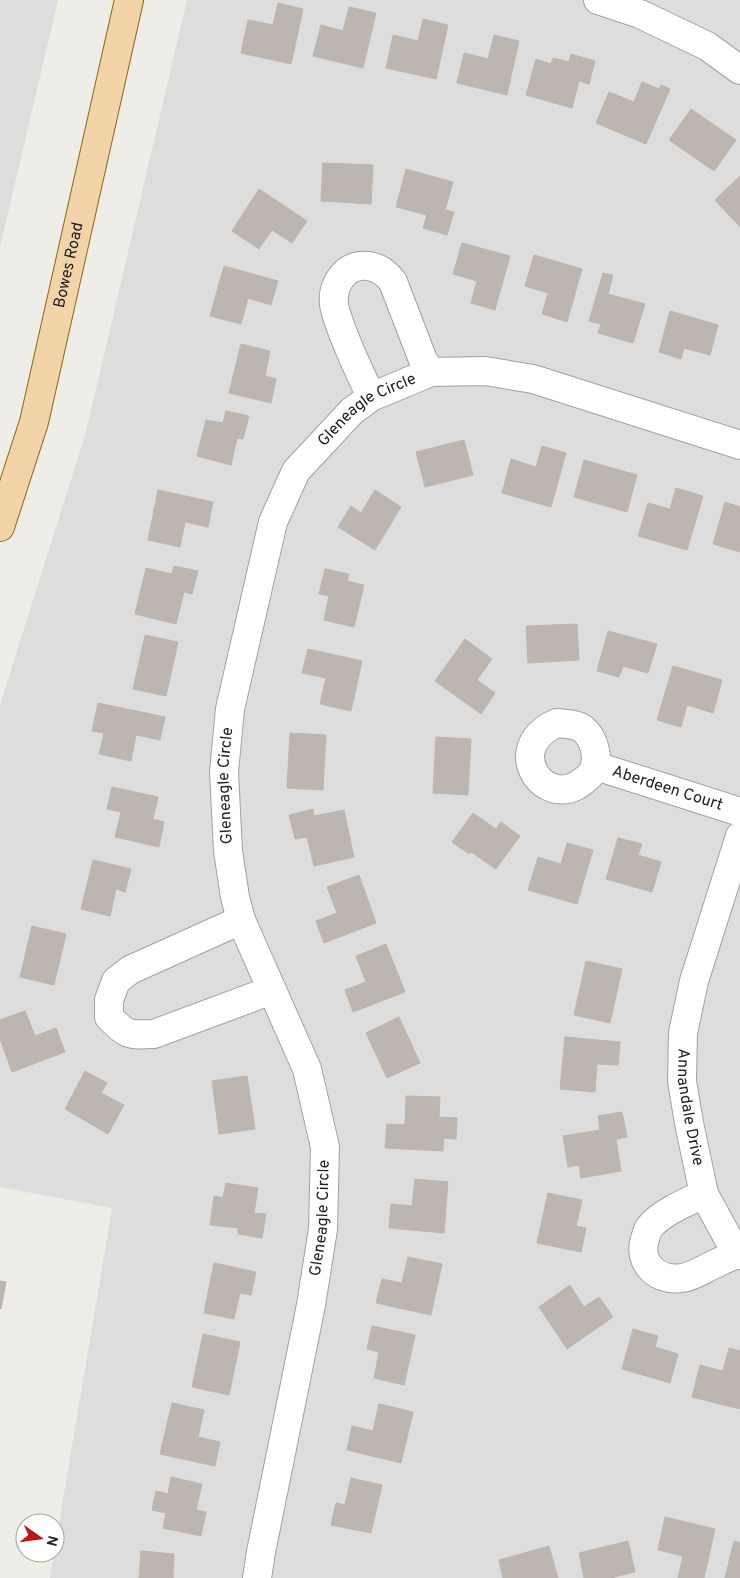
<svg xmlns="http://www.w3.org/2000/svg" width="740" height="1578" font-family="Overpass,sans-serif">
  <style>
    .residential { fill: #dedddd }
    .building { fill: #bdb6b0; stroke: #c0b4ab }
    .lines { fill: none; stroke-linecap: round; stroke-linejoin: round }
    .minor-casing { stroke: #a1a1a1; stroke-width: 30 }
    .major-casing { stroke: #8d650e; stroke-width: 30 }
    .minor { stroke: #fff; stroke-width: 28 }
    .major { stroke: #f3d4a8; stroke-width: 28 }
    .labels { text-anchor: middle; dominant-baseline: central; stroke-width: 4.5; stroke-linejoin: round; paint-order: stroke }
    .street-label { font-size: 16px; fill: #202020; stroke: #fff }
  </style>
  <rect width="100%" height="100%" fill="#efede7"/>
  <!-- residential -->
  <g class="residential">
    <path d="M0,0H58L0,247Z"/>
    <path d="M187,0H740V1578H50L112,1208L0,1187V705L86,432Z"/>
  </g>
  <!-- building -->
  <g class="building">
    <path d="M278,3L303,9L291,64L241,53L248,20L273,25Z"/>
    <path d="M349,7L376,13L363,68L313,56L321,25L343,31Z"/>
    <path d="M423,19L448,25L436,79L386,68L393,35L418,41Z"/>
    <path d="M494,35L519,41L507,95L457,83L464,53L488,59Z"/>
    <path d="M571,54L595,61L589,84L579,81L572,108L526,95L536,59L551,64L553,58L569,62Z"/>
    <path d="M642,82L659,89L661,85L670,89L646,144L596,123L609,92L634,102Z"/>
    <path d="M691,109L736,140L714,171L669,140Z"/>
    <path d="M323,163L373,165L371,204L321,201Z"/>
    <path d="M406,169L453,182L445,210L454,212L447,235L423,228L427,215L396,207Z"/>
    <path d="M740,176V227L715,200Z"/>
    <path d="M259,189L307,221L292,243L272,230L259,249L232,231Z"/>
    <path d="M462,243L510,256L495,310L471,303L477,281L453,274Z"/>
    <path d="M534,255L582,269L567,322L542,314L548,293L525,286Z"/>
    <path d="M224,266L278,281L271,305L248,298L241,324L210,316Z"/>
    <path d="M603,273L613,275L608,294L645,304L633,343L598,333L601,324L589,321Z"/>
    <path d="M670,311L718,325L710,355L684,348L681,359L659,352Z"/>
    <path d="M241,344L270,351L265,376L276,379L271,403L229,393Z"/>
    <path d="M226,411L249,416L243,439L237,438L231,465L197,456L206,420L223,423Z"/>
    <path d="M464,440L473,475L425,487L416,452Z"/>
    <path d="M542,446L566,453L551,507L502,493L511,459L536,467Z"/>
    <path d="M584,460L637,475L627,512L574,497Z"/>
    <path d="M676,488L703,496L687,550L638,536L648,503L670,509Z"/>
    <path d="M158,490L213,502L208,527L185,522L180,547L148,540Z"/>
    <path d="M375,490L401,507L375,550L338,527L351,506L361,513Z"/>
    <path d="M725,502L740,507V552L713,544Z"/>
    <path d="M174,566L198,571L192,594L184,592L176,624L135,614L146,568L172,574Z"/>
    <path d="M325,569L349,574L347,581L364,585L354,627L324,620L329,596L319,594Z"/>
    <path d="M577,624L579,660L528,663L526,626Z"/>
    <path d="M608,631L657,644L648,673L623,666L619,677L597,671Z"/>
    <path d="M145,635L178,642L166,696L133,689Z"/>
    <path d="M465,639L492,659L477,680L495,693L481,714L435,681Z"/>
    <path d="M308,649L362,661L351,711L320,704L326,678L302,673Z"/>
    <path d="M673,666L722,680L713,713L687,705L681,727L657,720Z"/>
    <path d="M98,703L165,717L160,740L136,735L131,761L99,754L104,733L92,731Z"/>
    <path d="M290,733L326,735L323,790L287,788Z"/>
    <path d="M436,737L471,739L468,795L433,793Z"/>
    <path d="M112,787L158,797L153,819L164,822L159,847L115,837L121,812L107,809Z"/>
    <path d="M313,809L314,816L344,810L354,857L314,866L307,837L295,839L289,815Z"/>
    <path d="M473,813L496,829L501,822L520,836L496,869L471,852L469,854L452,842Z"/>
    <path d="M618,838L642,844L638,855L661,862L652,892L606,879Z"/>
    <path d="M567,843L593,850L577,904L528,890L538,857L561,864Z"/>
    <path d="M93,860L131,869L125,892L116,889L110,916L81,909Z"/>
    <path d="M359,875L376,923L324,943L316,921L337,913L327,887Z"/>
    <path d="M32,926L66,934L54,985L20,977Z"/>
    <path d="M386,944L405,992L353,1012L345,990L366,982L356,956Z"/>
    <path d="M586,961L622,969L610,1023L574,1015Z"/>
    <path d="M25,1011L35,1036L56,1028L65,1052L12,1072L0,1039V1020Z"/>
    <path d="M399,1017L420,1063L387,1078L366,1033Z"/>
    <path d="M565,1037L620,1042L618,1065L597,1064L595,1092L560,1089Z"/>
    <path d="M85,1071L107,1083L101,1093L124,1105L108,1134L65,1109Z"/>
    <path d="M247,1076L255,1129L219,1134L212,1081Z"/>
    <path d="M406,1096L440,1097L439,1117L457,1118L456,1139L444,1138L443,1151L385,1148L387,1124L405,1125Z"/>
    <path d="M622,1112L627,1137L616,1139L621,1171L581,1178L579,1165L568,1167L563,1136L600,1130L598,1116Z"/>
    <path d="M415,1179L448,1182L444,1233L389,1228L391,1204L412,1206Z"/>
    <path d="M226,1183L258,1188L254,1213L266,1214L262,1238L238,1234V1228L210,1225L214,1196L223,1198Z"/>
    <path d="M548,1193L582,1200L576,1226L586,1228L581,1252L537,1243Z"/>
    <path d="M408,1257L442,1264L431,1315L376,1303L382,1279L402,1283Z"/>
    <path d="M214,1263L256,1272L251,1295L240,1293L234,1319L204,1313Z"/>
    <path d="M0,1281L6,1282L1,1309L0,1308Z"/>
    <path d="M570,1285L584,1307L599,1297L613,1317L567,1349L539,1307Z"/>
    <path d="M372,1326L415,1335L404,1385L374,1378L379,1352L367,1349Z"/>
    <path d="M633,1329L658,1336L655,1347L678,1354L670,1383L622,1369Z"/>
    <path d="M203,1334L240,1342L229,1395L192,1387Z"/>
    <path d="M729,1348L740,1351V1409L692,1397L700,1365L723,1371Z"/>
    <path d="M172,1403L204,1410L198,1437L220,1442L215,1466L160,1454Z"/>
    <path d="M379,1404L413,1412L401,1463L347,1450L352,1426L373,1431Z"/>
    <path d="M171,1477L202,1484L196,1510L206,1512L201,1536L163,1528L166,1513L152,1510L156,1491L168,1494Z"/>
    <path d="M351,1478L382,1485L371,1533L331,1525L336,1503L345,1505Z"/>
    <path d="M665,1517L715,1529L704,1578H678L683,1556L658,1550Z"/>
    <path d="M628,1541L635,1572L610,1578H584L579,1553Z"/>
    <path d="M734,1541L740,1543V1578H725Z"/>
    <path d="M549,1546L558,1578H503L499,1560Z"/>
    <path d="M141,1551L174,1554L173,1578H139Z"/>
  </g>
  <g class="lines">
    <!-- minor casing -->
    <g class="minor-casing">
      <g id="minor">
        <path d="M598,0L640,14L707,46L740,70"/>
        <path d="M371,397C360,372 347,347 339,322C337,316 334,309 334,303C332,287 343,268 360,266C374,264 385,271 393,282L423,360L431,372"/>
        <path d="M557,723C565,724 576,724 583,729C595,739 599,758 593,771C589,778 582,782 576,786C538,804 505,745 557,723Z"/>
        <path id="s1" d="M596,766L740,812"/>
        <path id="s2" d="M740,836L694,981L683,1033L682,1081L689,1123L704,1194L728,1238L740,1255"/>
        <path d="M241,920L130,970L116,981L109,1000V1017C127,1036 129,1035 154,1034L272,990"/>
        <path d="M704,1194C687,1202 660,1213 649,1228C647,1231 646,1236 645,1239C637,1263 658,1282 682,1278C695,1276 705,1268 717,1263C724,1259 731,1257 738,1254"/>
        <path id="s3" d="M257,1578L261,1552L311,1305L323,1229L325,1147L307,1069L241,920L235,897L228,851L224,772L230,709L273,522L296,471L352,411L371,397L431,372L485,371L533,379L740,445"/>
      </g>
    </g>
    <!-- major casing -->
    <g class="major-casing">
      <g id="major">
        <path id="s4" d="M0,527L34,422L129,0"/>
      </g>
    </g>
    <!-- minor -->
    <use href="#minor" class="minor"/>
    <!-- major -->
    <use href="#major" class="major"/>
  </g>
  <g class="labels">
    <!-- street labels -->
    <g class="street-label">
      <text stroke="none"><textPath href="#s4" startOffset="271">Bowes Road</textPath></text>
      <text stroke="none"><textPath href="#s3" startOffset="1236">Gleneagle Circle</textPath></text>
      <text stroke="none"><textPath href="#s3" startOffset="816">Gleneagle Circle</textPath></text>
      <text stroke="none"><textPath href="#s1" startOffset="75">Aberdeen Court</textPath></text>
      <text stroke="none"><textPath href="#s2" startOffset="280">Annandale Drive</textPath></text>
      <text stroke="none"><textPath href="#s3" startOffset="366">Gleneagle Circle</textPath></text>
    </g>
  </g>
  <!-- north arrow -->
  <g transform="translate(40 1538) rotate(104)"><circle r="24" fill="#ffffff" stroke="#a6a6a6"/>
  <path d="M0-4L9 19L0 12L-9 19Z" fill="#bc1513"/>
  <text y="-8" font-size="14" font-weight="bold" text-anchor="middle" fill="#202020">N</text>
  </g>
</svg>
